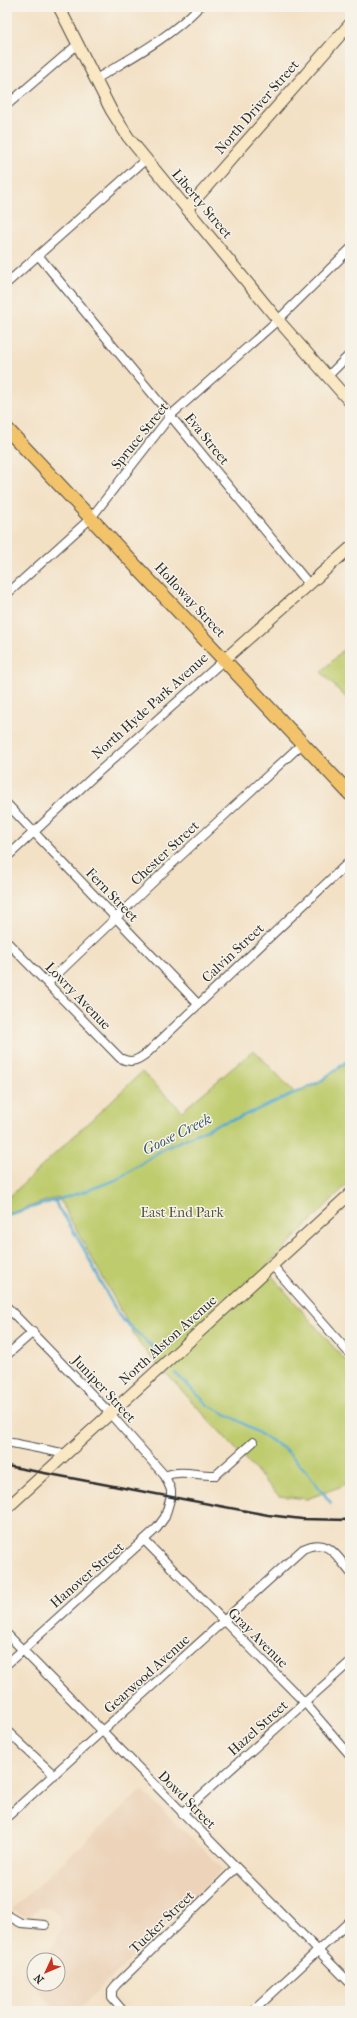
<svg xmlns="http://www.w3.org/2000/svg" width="357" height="2018" font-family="'IM FELL French Canon',serif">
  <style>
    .built { fill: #ecd3b9 }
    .green { fill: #bfcc6e; stroke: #757c4c }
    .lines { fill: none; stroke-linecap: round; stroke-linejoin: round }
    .stream { stroke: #51aace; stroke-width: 2.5 }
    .street-casing { stroke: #494642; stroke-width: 10 }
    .secondary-casing { stroke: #494642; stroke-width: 13 }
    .primary-casing { stroke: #494642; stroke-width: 15 }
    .street { stroke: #fff; stroke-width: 8 }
    .secondary { stroke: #fae7c3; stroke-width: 11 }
    .primary { stroke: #f2c36a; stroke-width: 13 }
    .rail { stroke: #2b2b2b; stroke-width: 2.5 }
    .labels { text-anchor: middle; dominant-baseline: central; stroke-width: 3; stroke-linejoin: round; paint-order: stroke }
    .street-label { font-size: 14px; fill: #2b2b2b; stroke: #f7f3e8 }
    .park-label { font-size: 14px; fill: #50533c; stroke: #f7f3e8 }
    .water-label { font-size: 15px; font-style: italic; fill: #385764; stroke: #f7f3e8 }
  </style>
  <rect width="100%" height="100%" fill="#f7f3e8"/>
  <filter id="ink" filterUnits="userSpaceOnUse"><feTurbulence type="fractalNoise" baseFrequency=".025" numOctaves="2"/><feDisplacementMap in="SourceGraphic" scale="8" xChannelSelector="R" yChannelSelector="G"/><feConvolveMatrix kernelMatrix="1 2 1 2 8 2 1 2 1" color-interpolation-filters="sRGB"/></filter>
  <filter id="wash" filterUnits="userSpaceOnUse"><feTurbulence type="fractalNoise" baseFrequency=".012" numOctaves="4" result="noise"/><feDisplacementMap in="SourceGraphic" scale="16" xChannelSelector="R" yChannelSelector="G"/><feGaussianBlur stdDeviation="0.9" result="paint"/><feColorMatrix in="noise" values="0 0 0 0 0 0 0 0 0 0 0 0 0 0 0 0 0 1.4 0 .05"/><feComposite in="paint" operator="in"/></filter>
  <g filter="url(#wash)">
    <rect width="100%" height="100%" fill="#f3e1c6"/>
    <!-- built -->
    <path class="built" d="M142,1790L223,1869L77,2011H58L22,1975L34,1964V1984H58V1960H38L51,1948L63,1927L58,1914L49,1908H41L30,1915L25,1916L12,1909Z"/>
    <!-- green -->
    <g class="green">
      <path d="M350,643V702L321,672Z"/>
      <path d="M254,1050L295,1093L324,1079L348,1060L350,1062V1181L265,1268L350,1366V1483L307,1499L279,1496L140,1345L58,1197C40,1202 25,1210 7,1214V1199L142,1072L182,1111Z"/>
    </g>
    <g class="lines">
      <!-- stream -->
      <g class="stream">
        <path d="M55,1200L58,1208L65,1217L85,1251L108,1296L121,1318L158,1352"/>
        <path d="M7,1215L86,1191L118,1179L163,1149L218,1124L238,1118L318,1083L350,1059"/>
        <path d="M175,1373L208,1405L241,1422L286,1450L307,1472L331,1503"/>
      </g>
    </g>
  </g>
  <g filter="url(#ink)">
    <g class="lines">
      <!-- street casing -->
      <g class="street-casing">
        <g id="street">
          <path d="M96,79C132,57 169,38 199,7"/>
          <path d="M7,105L78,44"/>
          <path d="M38,255L309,584"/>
          <path d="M7,283L145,160"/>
          <path d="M327,377L350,354"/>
          <path d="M7,594L91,518L171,415L278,320L350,249"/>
          <path d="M7,804L198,1004"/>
          <path d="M7,857L93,777L224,660"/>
          <path d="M7,942L120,1058C131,1064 138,1060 147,1053L350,861"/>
          <path d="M48,983L175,861L303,743"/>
          <path d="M272,1265L350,1354"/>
          <path d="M7,1307L106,1409L165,1476L171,1490V1496L165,1517L157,1528L7,1664"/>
          <path d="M7,1355L33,1332"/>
          <path d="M7,1442L67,1454"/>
          <path d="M165,1476C182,1469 198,1476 216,1475L253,1442"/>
          <path d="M145,1541L305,1703L350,1755"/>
          <path d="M7,1634L350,1983"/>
          <path d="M7,1731L54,1775"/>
          <path d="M182,1813L350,1662"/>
          <path d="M7,1817L303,1549C328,1537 336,1555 350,1572"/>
          <path d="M7,1915L21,1923L45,1925"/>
          <path d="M123,2011L112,1998V1990L116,1985L236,1868"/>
          <path d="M253,2011L350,1921"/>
        </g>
      </g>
      <!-- secondary casing -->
      <g class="secondary-casing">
        <g id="secondary">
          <path d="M59,7L111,110L128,137L278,320L350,402"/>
          <path d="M187,209L350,24"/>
          <path d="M224,660L350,548"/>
          <path d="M7,1508L350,1194"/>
        </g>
      </g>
      <!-- primary casing -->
      <g class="primary-casing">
        <path id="primary" d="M7,429L350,794"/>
      </g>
      <!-- street -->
      <use href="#street" class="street"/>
      <!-- secondary -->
      <use href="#secondary" class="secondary"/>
      <!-- primary -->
      <use href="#primary" class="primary"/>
      <!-- rail -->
      <path class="rail" d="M7,1466L268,1515L302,1519L350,1520"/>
    </g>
  </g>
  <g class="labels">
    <!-- street labels -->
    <g class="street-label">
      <text transform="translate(257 107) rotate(-49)">North Driver Street</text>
      <text transform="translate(202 204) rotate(50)">Liberty Street</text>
      <text transform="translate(140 436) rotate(-51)">Spruce Street</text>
      <text transform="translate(207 439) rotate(51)">Eva Street</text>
      <text transform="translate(190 600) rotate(47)">Holloway Street</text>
      <text transform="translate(150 706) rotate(-42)">North Hyde Park Avenue</text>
      <text transform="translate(165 853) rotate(-43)">Chester Street</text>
      <text transform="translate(112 895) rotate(46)">Fern Street</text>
      <text transform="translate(233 953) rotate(-43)">Calvin Street</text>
      <text transform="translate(78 996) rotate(46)">Lowry Avenue</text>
      <text transform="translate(168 1340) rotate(-42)">North Alston Avenue</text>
      <text transform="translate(104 1389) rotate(47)">Juniper Street</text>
      <text transform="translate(87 1575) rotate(-41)">Hanover Street</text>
      <text transform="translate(258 1638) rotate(45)">Gray Avenue</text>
      <text transform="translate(147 1674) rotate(-42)">Gearwood Avenue</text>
      <text transform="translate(258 1728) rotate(-42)">Hazel Street</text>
      <text transform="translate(187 1800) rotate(45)">Dowd Street</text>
      <text transform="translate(162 1922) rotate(-44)">Tucker Street</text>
    </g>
    <!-- park labels -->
    <g class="park-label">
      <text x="182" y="1212">East End Park</text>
    </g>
    <!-- water labels -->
    <g class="water-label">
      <text transform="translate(177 1134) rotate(-26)">Goose Creek</text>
    </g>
  </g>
  <!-- margin -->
  <rect width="357" height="2018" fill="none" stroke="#f7f3e8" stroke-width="24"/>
  <!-- north arrow -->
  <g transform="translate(46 1972) rotate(226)"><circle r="19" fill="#f7f3e8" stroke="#a5a39c"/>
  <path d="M0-3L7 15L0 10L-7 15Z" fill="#c8321e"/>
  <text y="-6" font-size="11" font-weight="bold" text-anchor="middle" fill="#2b2b2b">N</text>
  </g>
</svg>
